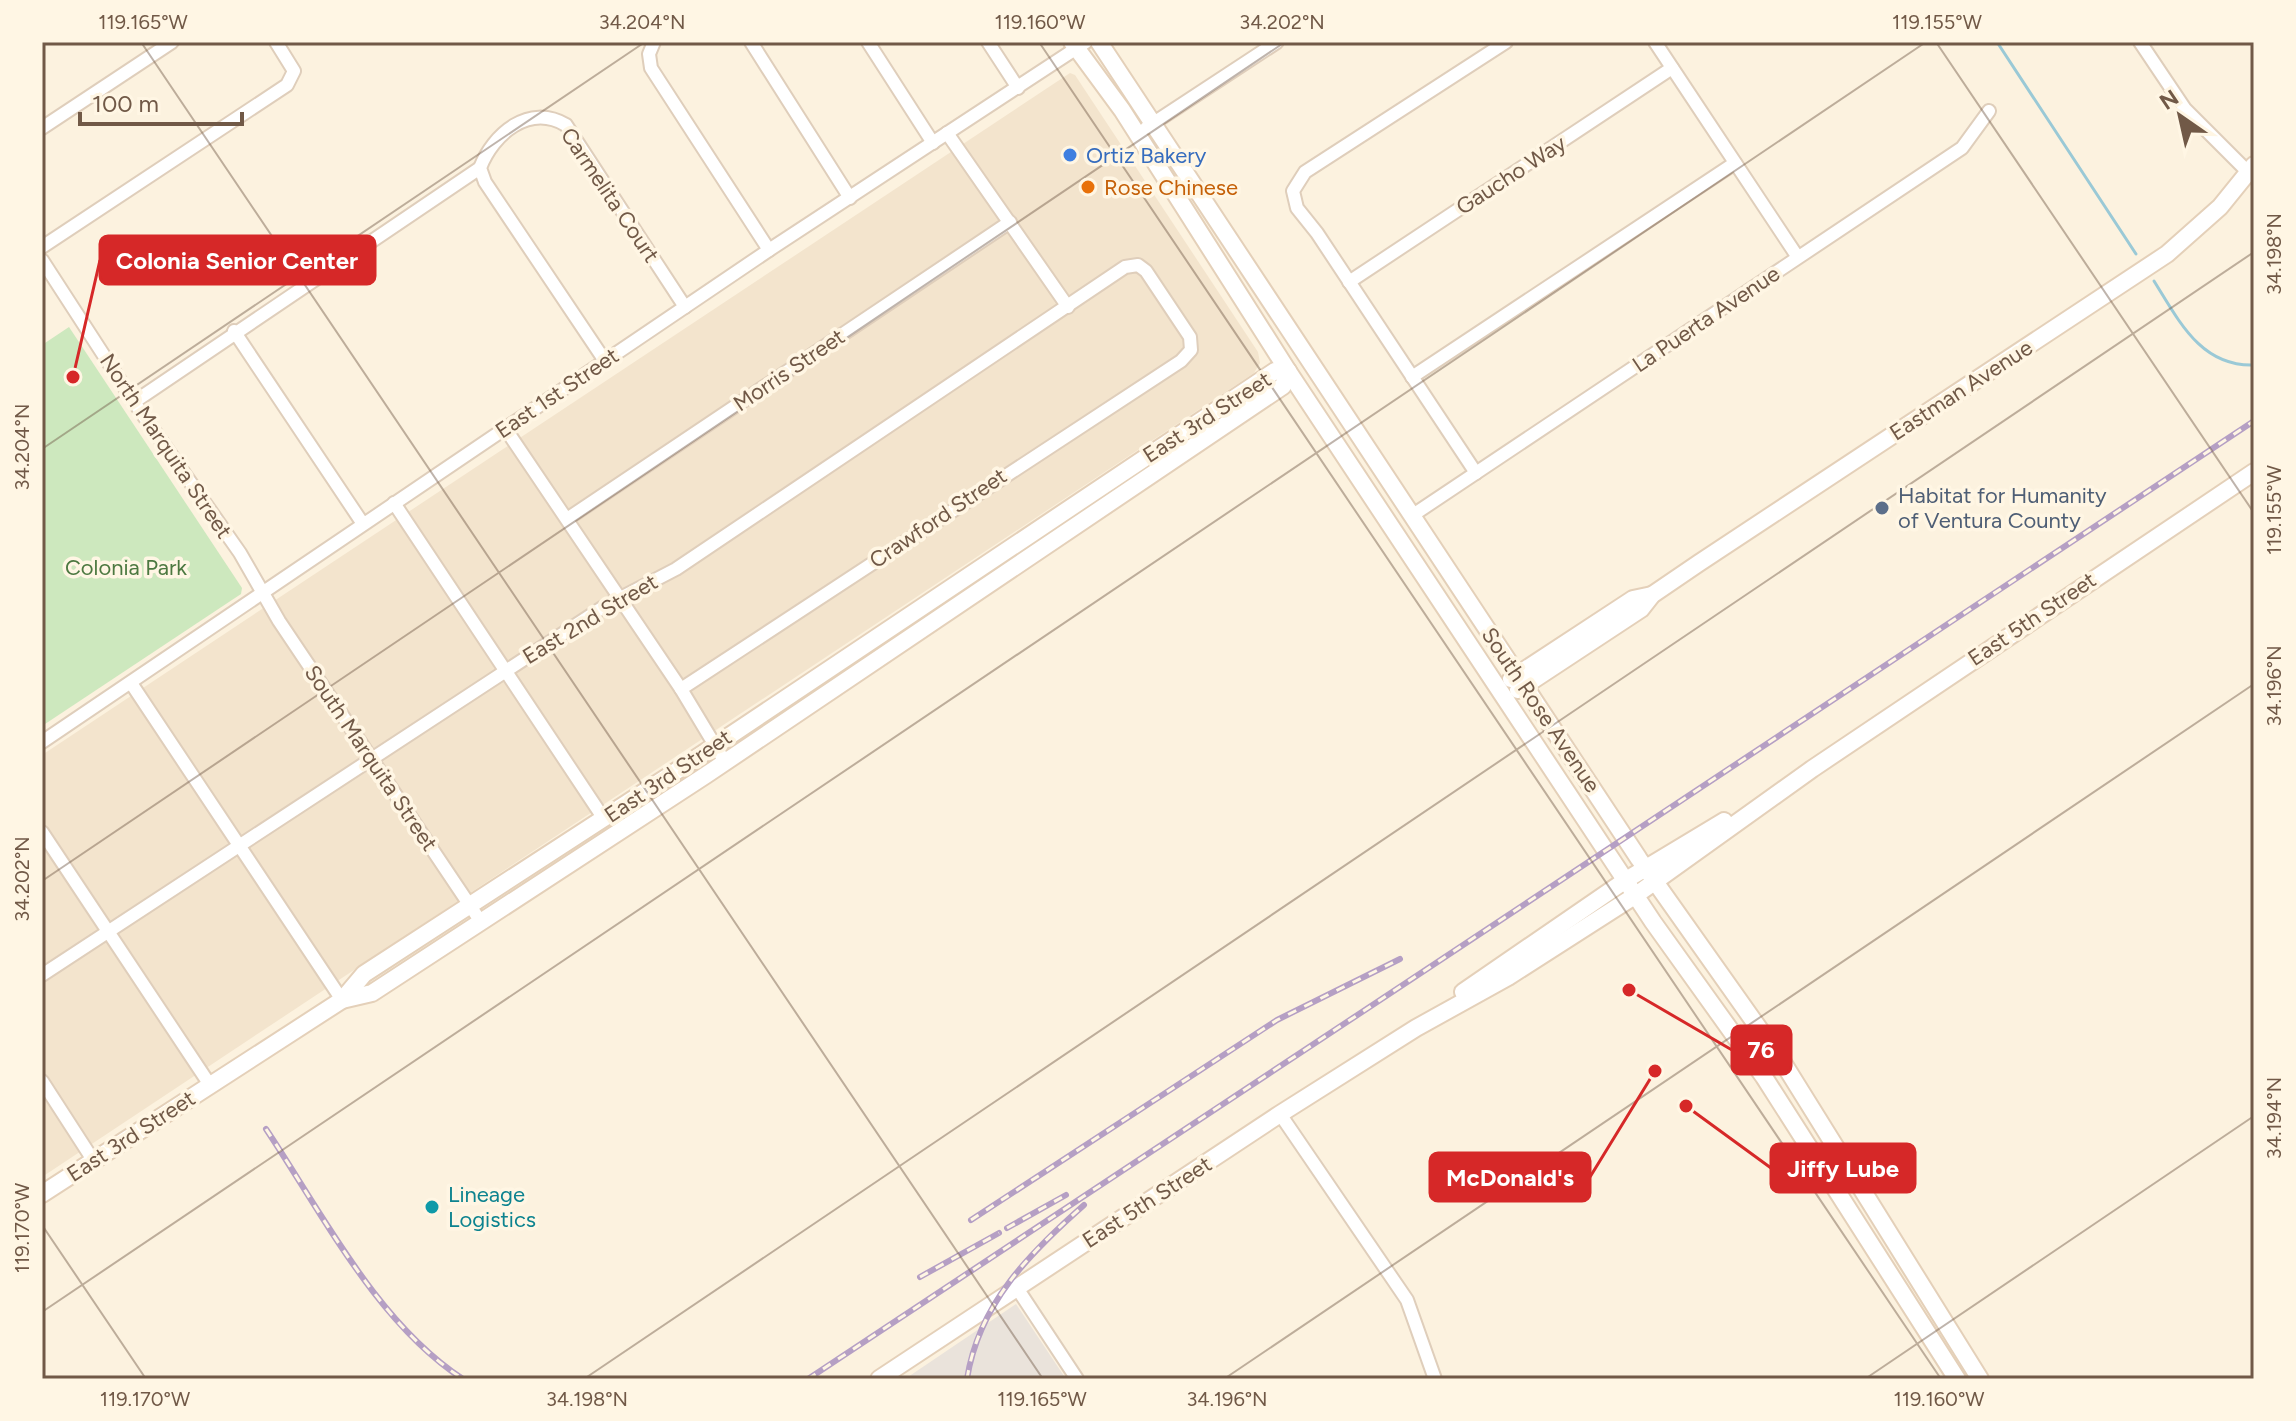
<svg xmlns="http://www.w3.org/2000/svg" width="2296" height="1421" font-family="Figtree,sans-serif">
  <style>
    .residential { fill: #f3e4cd }
    .industrial { fill: #eae3db }
    .green { fill: #cde8be }
    .lines { fill: none; stroke-linecap: round; stroke-linejoin: round }
    .stream { stroke: #9ac9d6; stroke-width: 3 }
    .street-casing { stroke: #dfcebb; stroke-width: 16 }
    .secondary-casing { stroke: #e4d0b9; stroke-width: 20 }
    .street { stroke: #fff; stroke-width: 12 }
    .secondary { stroke: #fff; stroke-width: 16 }
    .rail-casing { stroke: #b59fc4; stroke-width: 6 }
    .rail { stroke: #fff6e4; stroke-width: 3; stroke-dasharray: 9; stroke-linecap: butt }
    .ticks { fill: none; stroke: #715947; stroke-width: 2; stroke-opacity: 0.45 }
    .shop-dot { fill: #3f7fe0; stroke: #fff6e4; stroke-width: 3 }
    .food-dot { fill: #e8710a; stroke: #fff6e4; stroke-width: 3 }
    .service-dot { fill: #5c6f8a; stroke: #fff6e4; stroke-width: 3 }
    .culture-dot { fill: #0f9aa8; stroke: #fff6e4; stroke-width: 3 }
    .labels { text-anchor: middle; dominant-baseline: central; stroke-width: 7; stroke-linejoin: round; paint-order: stroke }
    .shop-label { font-size: 22px; fill: #366cbe; stroke: #fff6e4; text-anchor: start }
    .street-label { font-size: 22px; fill: #715947; stroke: #fff6e4 }
    .food-label { font-size: 22px; fill: #c56008; stroke: #fff6e4; text-anchor: start }
    .service-label { font-size: 22px; fill: #4e5e75; stroke: #fff6e4; text-anchor: start }
    .park-label { font-size: 22px; fill: #4c7840; stroke: #fff6e4 }
    .culture-label { font-size: 22px; fill: #0d838f; stroke: #fff6e4; text-anchor: start }
    .leader { fill: none; stroke: #d62828; stroke-width: 3 }
    .callout-dot { fill: #d62828; stroke: #fff6e4; stroke-width: 3 }
    .callout { fill: #d62828; stroke: #d62828; stroke-width: 3 }
    .callout-label { font-size: 24px; text-anchor: middle; font-weight: bold; fill: #fff }
    .neatline { fill: none; stroke: #715947; stroke-width: 3 }
    .ticks-label { font-size: 20px; text-anchor: middle; fill: #715947 }
  </style>
  <rect width="100%" height="100%" fill="#fcf2df"/>
  <!-- residential -->
  <path class="residential" d="M1070,73L1075,75L1258,352L1260,363L1254,373L42,1177V755Z"/>
  <!-- industrial -->
  <path class="industrial" d="M1016,1304L1066,1379H905Z"/>
  <!-- green -->
  <path class="green" d="M69,327L242,588L241,594L42,726V345Z"/>
  <g class="lines">
    <!-- stream -->
    <g class="stream">
      <path d="M1997,42L2136,254"/>
      <path d="M2154,281C2179,321 2201,367 2254,365"/>
    </g>
    <!-- street casing -->
    <g class="street-casing">
      <g id="street">
        <path d="M654,42L649,54L651,68L769,250"/>
        <path d="M751,42L850,198"/>
        <path d="M868,42L933,143"/>
        <path d="M988,42L1018,88"/>
        <path d="M1655,42L1797,256"/>
        <path d="M2140,42L2185,109L2248,172"/>
        <path d="M42,128L172,42"/>
        <path d="M1146,128L1277,42"/>
        <path d="M947,133L1068,307"/>
        <path d="M42,247L287,85L294,71L276,42"/>
        <path d="M42,260L134,402L240,553L279,621L481,922"/>
        <path d="M1349,282L1672,68"/>
        <path d="M234,331L363,524"/>
        <path d="M605,361L485,182L480,168C493,134 529,103 566,125L685,307"/>
        <path d="M1412,377L1735,163"/>
        <path d="M134,402L480,168"/>
        <path d="M505,428L681,689L725,762"/>
        <path d="M1476,473L1317,233L1297,208L1293,191L1305,172L1506,42"/>
        <path d="M394,503L604,819"/>
        <path d="M1413,515L1962,148L1989,111"/>
        <path d="M567,519L1010,222"/>
        <path d="M131,683L342,1000"/>
        <path d="M42,742L769,250L1086,42"/>
        <path d="M42,832L210,1085"/>
        <path d="M42,975L605,606L676,569L1125,267L1138,265L1146,271L1190,337L1191,350L1181,361L681,689"/>
        <path d="M42,1081L93,1160"/>
        <path d="M1280,1114L1407,1300L1435,1379"/>
        <path d="M1017,1288L1077,1379"/>
      </g>
    </g>
    <!-- secondary casing -->
    <g class="secondary-casing">
      <g id="secondary">
        <path d="M1072,42L1122,110L1288,371L1653,922L1764,1077L1957,1379"/>
        <path d="M1099,42L1639,859L1782,1061L1980,1379"/>
        <path d="M1511,679L1633,599L1652,595"/>
        <path d="M1518,690L1641,609L1652,595L1699,563L2167,254L2220,207L2254,165"/>
        <path d="M1463,992L1626,880L1724,821"/>
        <path d="M342,1000L372,993L706,775L1283,386L1288,371"/>
        <path d="M42,1194L342,1000L364,974L698,757L1275,371H1288"/>
        <path d="M879,1379L1280,1114L1416,1028L1508,977L1636,895L1812,769L2254,472"/>
      </g>
    </g>
    <!-- street -->
    <use href="#street" class="street"/>
    <!-- secondary -->
    <use href="#secondary" class="secondary"/>
    <!-- rail casing -->
    <g class="rail-casing">
      <g id="rail">
        <path d="M266,1129C322,1213 377,1323 463,1379"/>
        <path d="M971,1220L1277,1020L1400,959"/>
        <path d="M1007,1228L1066,1195"/>
        <path d="M920,1277L999,1233"/>
        <path d="M808,1379L2254,421"/>
        <path d="M967,1379C979,1303 1030,1253 1084,1205"/>
      </g>
    </g>
    <!-- rail -->
    <use href="#rail" class="rail"/>
  </g>
  <!-- ticks -->
  <path class="ticks" d="M141,42L1043,1379M1039,42L1941,1379M1936,42L2254,513M42,449L645,42M42,881L1285,42M42,1225L146,1379M42,1312L1926,42M584,1379L2254,252M1224,1379L2254,684M1865,1379L2254,1116"/>
  <!-- markers -->
  <circle class="shop-dot" cx="1070" cy="155" r="8"/>
  <circle class="food-dot" cx="1088" cy="187" r="8"/>
  <circle class="service-dot" cx="1882" cy="508" r="8"/>
  <circle class="culture-dot" cx="432" cy="1207" r="8"/>
  <g class="labels">
    <!-- shop labels -->
    <g class="shop-label">
      <text x="1086" y="155">Ortiz Bakery</text>
    </g>
    <!-- street labels -->
    <g class="street-label">
      <text transform="translate(1511 175) rotate(-33)">Gaucho Way</text>
      <text transform="translate(610 195) rotate(56)">Carmelita Court</text>
      <text transform="translate(1706 319) rotate(-34)">La Puerta Avenue</text>
      <text transform="translate(789 370) rotate(-34)">Morris Street</text>
      <text transform="translate(1961 390) rotate(-33)">Eastman Avenue</text>
      <text transform="translate(557 393) rotate(-34)">East 1st Street</text>
      <text transform="translate(1207 417) rotate(-33)">East 3rd Street</text>
      <text transform="translate(166 446) rotate(56)">North Marquita Street</text>
      <text transform="translate(938 518) rotate(-34)">Crawford Street</text>
      <text transform="translate(590 619) rotate(-31)">East 2nd Street</text>
      <text transform="translate(2032 619) rotate(-34)">East 5th Street</text>
      <text transform="translate(1541 710) rotate(56)">South Rose Avenue</text>
      <text transform="translate(371 758) rotate(56)">South Marquita Street</text>
      <text transform="translate(668 776) rotate(-34)">East 3rd Street</text>
      <text transform="translate(131 1136) rotate(-33)">East 3rd Street</text>
      <text transform="translate(1147 1202) rotate(-33)">East 5th Street</text>
    </g>
    <!-- food labels -->
    <g class="food-label">
      <text x="1104" y="187">Rose Chinese</text>
    </g>
    <!-- service labels -->
    <g class="service-label">
      <text x="1898" y="495">Habitat for Humanity<tspan x="1898" dy="25">of Ventura County</tspan></text>
    </g>
    <!-- park labels -->
    <g class="park-label">
      <text x="126" y="567">Colonia Park</text>
    </g>
    <!-- culture labels -->
    <g class="culture-label">
      <text x="448" y="1194">Lineage<tspan x="448" dy="25">Logistics</tspan></text>
    </g>
  </g>
  <!-- callouts -->
  <path class="leader" d="M73 377L100 260M1629 990L1732 1050M1686 1106L1771 1168M1655 1071L1590 1177"/>
  <g class="callout-dot">
    <circle cx="73" cy="377" r="8"/>
    <circle cx="1629" cy="990" r="8"/>
    <circle cx="1686" cy="1106" r="8"/>
    <circle cx="1655" cy="1071" r="8"/>
  </g>
  <g class="callout">
    <rect x="100" y="236" width="275" height="48" rx="8"/>
    <rect x="1732" y="1026" width="59" height="48" rx="8"/>
    <rect x="1771" y="1144" width="144" height="48" rx="8"/>
    <rect x="1430" y="1153" width="160" height="48" rx="8"/>
  </g>
  <g class="callout-label">
    <text x="237" y="269">Colonia Senior Center</text>
    <text x="1761" y="1058">76</text>
    <text x="1843" y="1177">Jiffy Lube</text>
    <text x="1510" y="1186">McDonald's</text>
  </g>
  <!-- border -->
  <rect width="2296" height="1421" fill="none" stroke="#fff6e4" stroke-width="88"/>
  <!-- north arrow -->
  <g transform="translate(2180 116) rotate(326)" stroke="#fff6e4" stroke-width="6" paint-order="stroke">
  <path d="M0-6L14 30L0 20L-14 30Z" fill="#715947"/>
  <text y="-12" font-size="22" font-weight="bold" text-anchor="middle" fill="#715947">N</text>
  </g>
  <!-- scale -->
  <path d="M80 112v12h162v-12" fill="none" stroke="#715947" stroke-width="4"/>
  <text x="92" y="112" font-size="24" fill="#715947" stroke="#fff6e4" stroke-width="6" paint-order="stroke">100 m</text>
  <rect x="44" y="44" width="2208" height="1333" class="neatline"/>
  <g class="ticks-label">
    <text x="143" y="29">119.165°W</text>
    <text x="642" y="29">34.204°N</text>
    <text x="1040" y="29">119.160°W</text>
    <text x="1282" y="29">34.202°N</text>
    <text x="1937" y="29">119.155°W</text>
    <text transform="translate(2274 254) rotate(-90)" y="7">34.198°N</text>
    <text transform="translate(22 447) rotate(-90)" y="7">34.204°N</text>
    <text transform="translate(2274 510) rotate(-90)" y="7">119.155°W</text>
    <text transform="translate(2274 686) rotate(-90)" y="7">34.196°N</text>
    <text transform="translate(22 879) rotate(-90)" y="7">34.202°N</text>
    <text transform="translate(2274 1118) rotate(-90)" y="7">34.194°N</text>
    <text transform="translate(22 1228) rotate(-90)" y="7">119.170°W</text>
    <text x="145" y="1406">119.170°W</text>
    <text x="587" y="1406">34.198°N</text>
    <text x="1042" y="1406">119.165°W</text>
    <text x="1227" y="1406">34.196°N</text>
    <text x="1939" y="1406">119.160°W</text>
  </g>
</svg>
